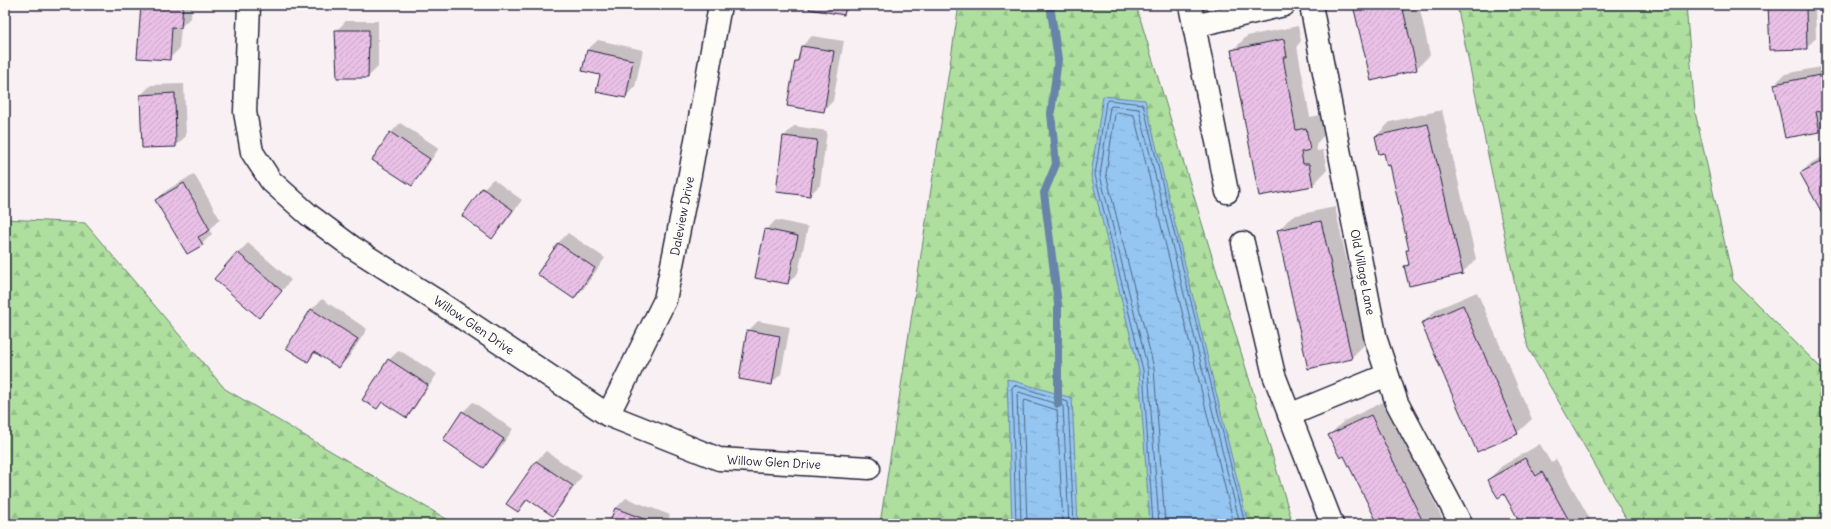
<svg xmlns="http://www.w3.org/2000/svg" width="1831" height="529" font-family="Delius,sans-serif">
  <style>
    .forest { fill: url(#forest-firs); stroke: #68806d }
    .water { fill: url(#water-ripples); stroke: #6784a8 }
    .shadow { fill: #0003 }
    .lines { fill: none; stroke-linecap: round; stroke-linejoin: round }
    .shore { stroke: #506484; stroke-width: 1 }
    .stream { stroke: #6784a8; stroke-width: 8 }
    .building { fill: url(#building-hatch); stroke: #22223b }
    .minor-casing { stroke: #22223b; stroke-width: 25 }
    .minor { stroke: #fdfcf7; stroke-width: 22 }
    .labels { text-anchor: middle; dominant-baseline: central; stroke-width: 3; stroke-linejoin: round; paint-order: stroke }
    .street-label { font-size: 12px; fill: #22223b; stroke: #fdfcf7 }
  </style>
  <defs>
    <pattern id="forest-firs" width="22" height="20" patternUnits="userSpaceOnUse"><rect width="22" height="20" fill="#aedf9f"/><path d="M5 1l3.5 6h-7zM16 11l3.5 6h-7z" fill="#95bf8a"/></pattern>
    <pattern id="water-ripples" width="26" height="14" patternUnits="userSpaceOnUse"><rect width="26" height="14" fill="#95c6f1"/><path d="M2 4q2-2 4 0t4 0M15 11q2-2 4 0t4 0" fill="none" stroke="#80aad0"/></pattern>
    <pattern id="building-hatch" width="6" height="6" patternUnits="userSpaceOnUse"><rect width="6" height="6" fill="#eac0e7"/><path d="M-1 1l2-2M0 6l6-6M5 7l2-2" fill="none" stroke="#c8a5c7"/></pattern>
  </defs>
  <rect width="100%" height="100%" fill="#f9f0f4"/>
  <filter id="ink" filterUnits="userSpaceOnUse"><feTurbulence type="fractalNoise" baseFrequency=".025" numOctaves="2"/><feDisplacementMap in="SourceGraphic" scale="8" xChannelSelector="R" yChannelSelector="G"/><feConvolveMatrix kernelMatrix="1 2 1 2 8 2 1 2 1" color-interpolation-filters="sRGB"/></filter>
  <g filter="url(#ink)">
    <!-- forest -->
    <g class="forest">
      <path d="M959,5H1136L1293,524H880Z"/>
      <path d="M1457,5H1686L1695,112L1733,280L1826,373V524H1629L1528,348Z"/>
      <path d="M5,219L85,223L225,389L455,524H5Z"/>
    </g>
    <!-- water -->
    <g class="water">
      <path d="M1103,96L1145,100L1248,524H1150L1139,371L1091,175Z"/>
      <path d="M1007,379L1072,398L1078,524H1012Z"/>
    </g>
    <!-- shadow -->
    <g class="shadow">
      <path d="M142,5H192L191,17L181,27L179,49L169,59Z"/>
      <path d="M811,5H853L844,14Z"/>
      <path d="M1354,5H1419L1430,55L1416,69Z"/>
      <path d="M1769,5H1815L1816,38L1806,48Z"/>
      <path d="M346,21H378V67L368,77L336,31Z"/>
      <path d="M1298,26L1301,41L1297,46L1310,117L1320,115L1324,135L1316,144L1317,151L1323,150L1327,170L1313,185L1259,194L1233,50L1247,36Z"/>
      <path d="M812,36L844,41L833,101L823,111L796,61L800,57L802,46Z"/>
      <path d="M598,40L643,50L635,87L625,97L601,74L587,50Z"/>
      <path d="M1826,66V124L1819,131L1775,84L1785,74Z"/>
      <path d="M184,84L186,136L176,146L143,147L141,95L151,85Z"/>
      <path d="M1442,110L1476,259L1462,273L1405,267L1410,262L1407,251L1410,248L1390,164L1376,136L1390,122Z"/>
      <path d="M400,123L439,148L421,175L411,185L391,133Z"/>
      <path d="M794,126L827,131L820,185L810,195L784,136Z"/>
      <path d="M1826,155V218L1801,173L1811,163Z"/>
      <path d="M194,174L220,219L209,230L212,234L202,244L157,200L167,190Z"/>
      <path d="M493,179L522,200L502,227L492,237L463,216L483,189Z"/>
      <path d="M1335,207L1365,344L1351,358L1278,231L1292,216Z"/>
      <path d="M776,220L808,227L798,273L788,283L766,230Z"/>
      <path d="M568,233L605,258L584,288L574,298L538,274L558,243Z"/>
      <path d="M248,243L291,280L269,306L238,253Z"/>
      <path d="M1477,292L1532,419L1517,433L1422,323L1437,309Z"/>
      <path d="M322,299L367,329L349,357L339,367L317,352L308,361L312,309Z"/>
      <path d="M758,321L790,327L781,374L771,384L748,331Z"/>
      <path d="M399,350L437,374L416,406L406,416L383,401L377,408L389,360Z"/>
      <path d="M1385,401L1443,520L1440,524H1379L1345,455L1329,435L1344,421Z"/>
      <path d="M473,402L513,429L494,457L484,467L463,412Z"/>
      <path d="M1540,444L1551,463L1556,459L1593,524H1523L1505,493L1488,480L1502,466Z"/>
      <path d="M546,451L582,476L562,505L553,515L529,499L518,511L536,461Z"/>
      <path d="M626,498L670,515L666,524H610L616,508Z"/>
    </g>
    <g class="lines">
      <!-- shore -->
      <g class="shore">
        <path d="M1016,524L1012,388L1014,385L1068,402L1074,524"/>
        <path d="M1021,524L1017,394L1019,392L1063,406L1069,524"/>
        <path d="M1027,524L1023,402L1025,400L1057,410L1063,524"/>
        <path d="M1153,524L1143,370L1095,175L1106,102L1108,100L1143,104L1245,524"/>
        <path d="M1159,524L1148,369L1100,175L1110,107L1112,106L1139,109L1240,524"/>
        <path d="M1165,524L1154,368L1106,174L1115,114L1117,112L1134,115L1234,524"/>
      </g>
      <!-- stream -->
      <path class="stream" d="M1050,5L1058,59L1051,113L1056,164L1044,193L1058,304V404"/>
    </g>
    <!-- building -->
    <g class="building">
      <path d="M141,5H183L181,28L172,27L170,60L137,58Z"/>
      <path d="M810,5H846L844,15L809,9Z"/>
      <path d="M1353,5H1402L1417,70L1371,81Z"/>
      <path d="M1768,5H1811V8H1806L1807,49L1770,50Z"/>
      <path d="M335,30H369L368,78H337Z"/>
      <path d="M1284,39L1287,57H1283L1296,130L1306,128L1310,150L1301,152L1303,164H1309L1313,186L1259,196L1231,50Z"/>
      <path d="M801,46L834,51L824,112L787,106L795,61H798Z"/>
      <path d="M587,50L633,60L626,98L596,92L600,75L582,71Z"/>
      <path d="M1820,75L1826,108V110L1816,112L1820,132L1785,138L1774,84Z"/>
      <path d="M175,93L176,147L142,148L140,95Z"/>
      <path d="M1428,124L1463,274L1409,286L1404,266L1409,265L1406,250H1409L1390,165L1387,166L1384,153L1379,154L1375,136Z"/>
      <path d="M390,132L430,159L412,186L372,160Z"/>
      <path d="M783,136L817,140L810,196L776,192Z"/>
      <path d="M1826,159V220L1800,173Z"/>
      <path d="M184,183L210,230L198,237L203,245L187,254L155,200Z"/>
      <path d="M482,188L513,210L492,239L462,216Z"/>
      <path d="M1321,221L1352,359L1308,369L1277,230Z"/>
      <path d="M765,229L798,236L788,284L755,278Z"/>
      <path d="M558,243L595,268L574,299L537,274Z"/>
      <path d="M237,252L282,291L259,318L214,279Z"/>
      <path d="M1463,305L1518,434L1477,452L1421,323Z"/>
      <path d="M311,309L358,339L339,368L314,352L308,362L286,348Z"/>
      <path d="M747,330L780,336L772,385L739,379Z"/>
      <path d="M388,359L428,385L407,418L382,402L377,409L362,400Z"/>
      <path d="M462,411L504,439L484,468L443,440Z"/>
      <path d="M1371,415L1382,438L1424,524H1378L1344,456L1340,458L1328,435Z"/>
      <path d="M1525,458L1536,476L1542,472L1571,524H1521L1504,494L1498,498L1487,480Z"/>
      <path d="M536,461L573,486L553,516L527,499L518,512L506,504Z"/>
      <path d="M615,508L657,524H609Z"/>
    </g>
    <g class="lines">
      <!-- minor casing -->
      <g class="minor-casing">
        <g id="minor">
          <path d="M249,5L245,112L252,152L271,181L309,215L352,247L434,299L608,415L719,459L869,468"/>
          <path d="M1190,5L1227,192"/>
          <path d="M1311,5L1376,340L1397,403L1461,524"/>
          <path d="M1194,26L1284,5"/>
          <path d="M1243,243L1274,375L1332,524"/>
          <path d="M608,415L665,300L690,174L720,5"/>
          <path d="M1289,415L1387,375"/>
        </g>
      </g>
      <!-- minor -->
      <use href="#minor" class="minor"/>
    </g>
  </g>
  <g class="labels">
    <!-- street labels -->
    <g class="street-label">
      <text transform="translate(682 216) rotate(-79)">Daleview Drive</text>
      <text transform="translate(1363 272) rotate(79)">Old Village Lane</text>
      <text transform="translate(474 325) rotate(34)">Willow Glen Drive</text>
      <text transform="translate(774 462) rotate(3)">Willow Glen Drive</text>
    </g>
  </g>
  <!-- margin -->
  <rect width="1831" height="529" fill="none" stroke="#fdfcf7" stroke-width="20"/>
  <rect x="10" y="10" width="1811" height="509" fill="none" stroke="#22223b" stroke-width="1.5" filter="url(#ink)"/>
</svg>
